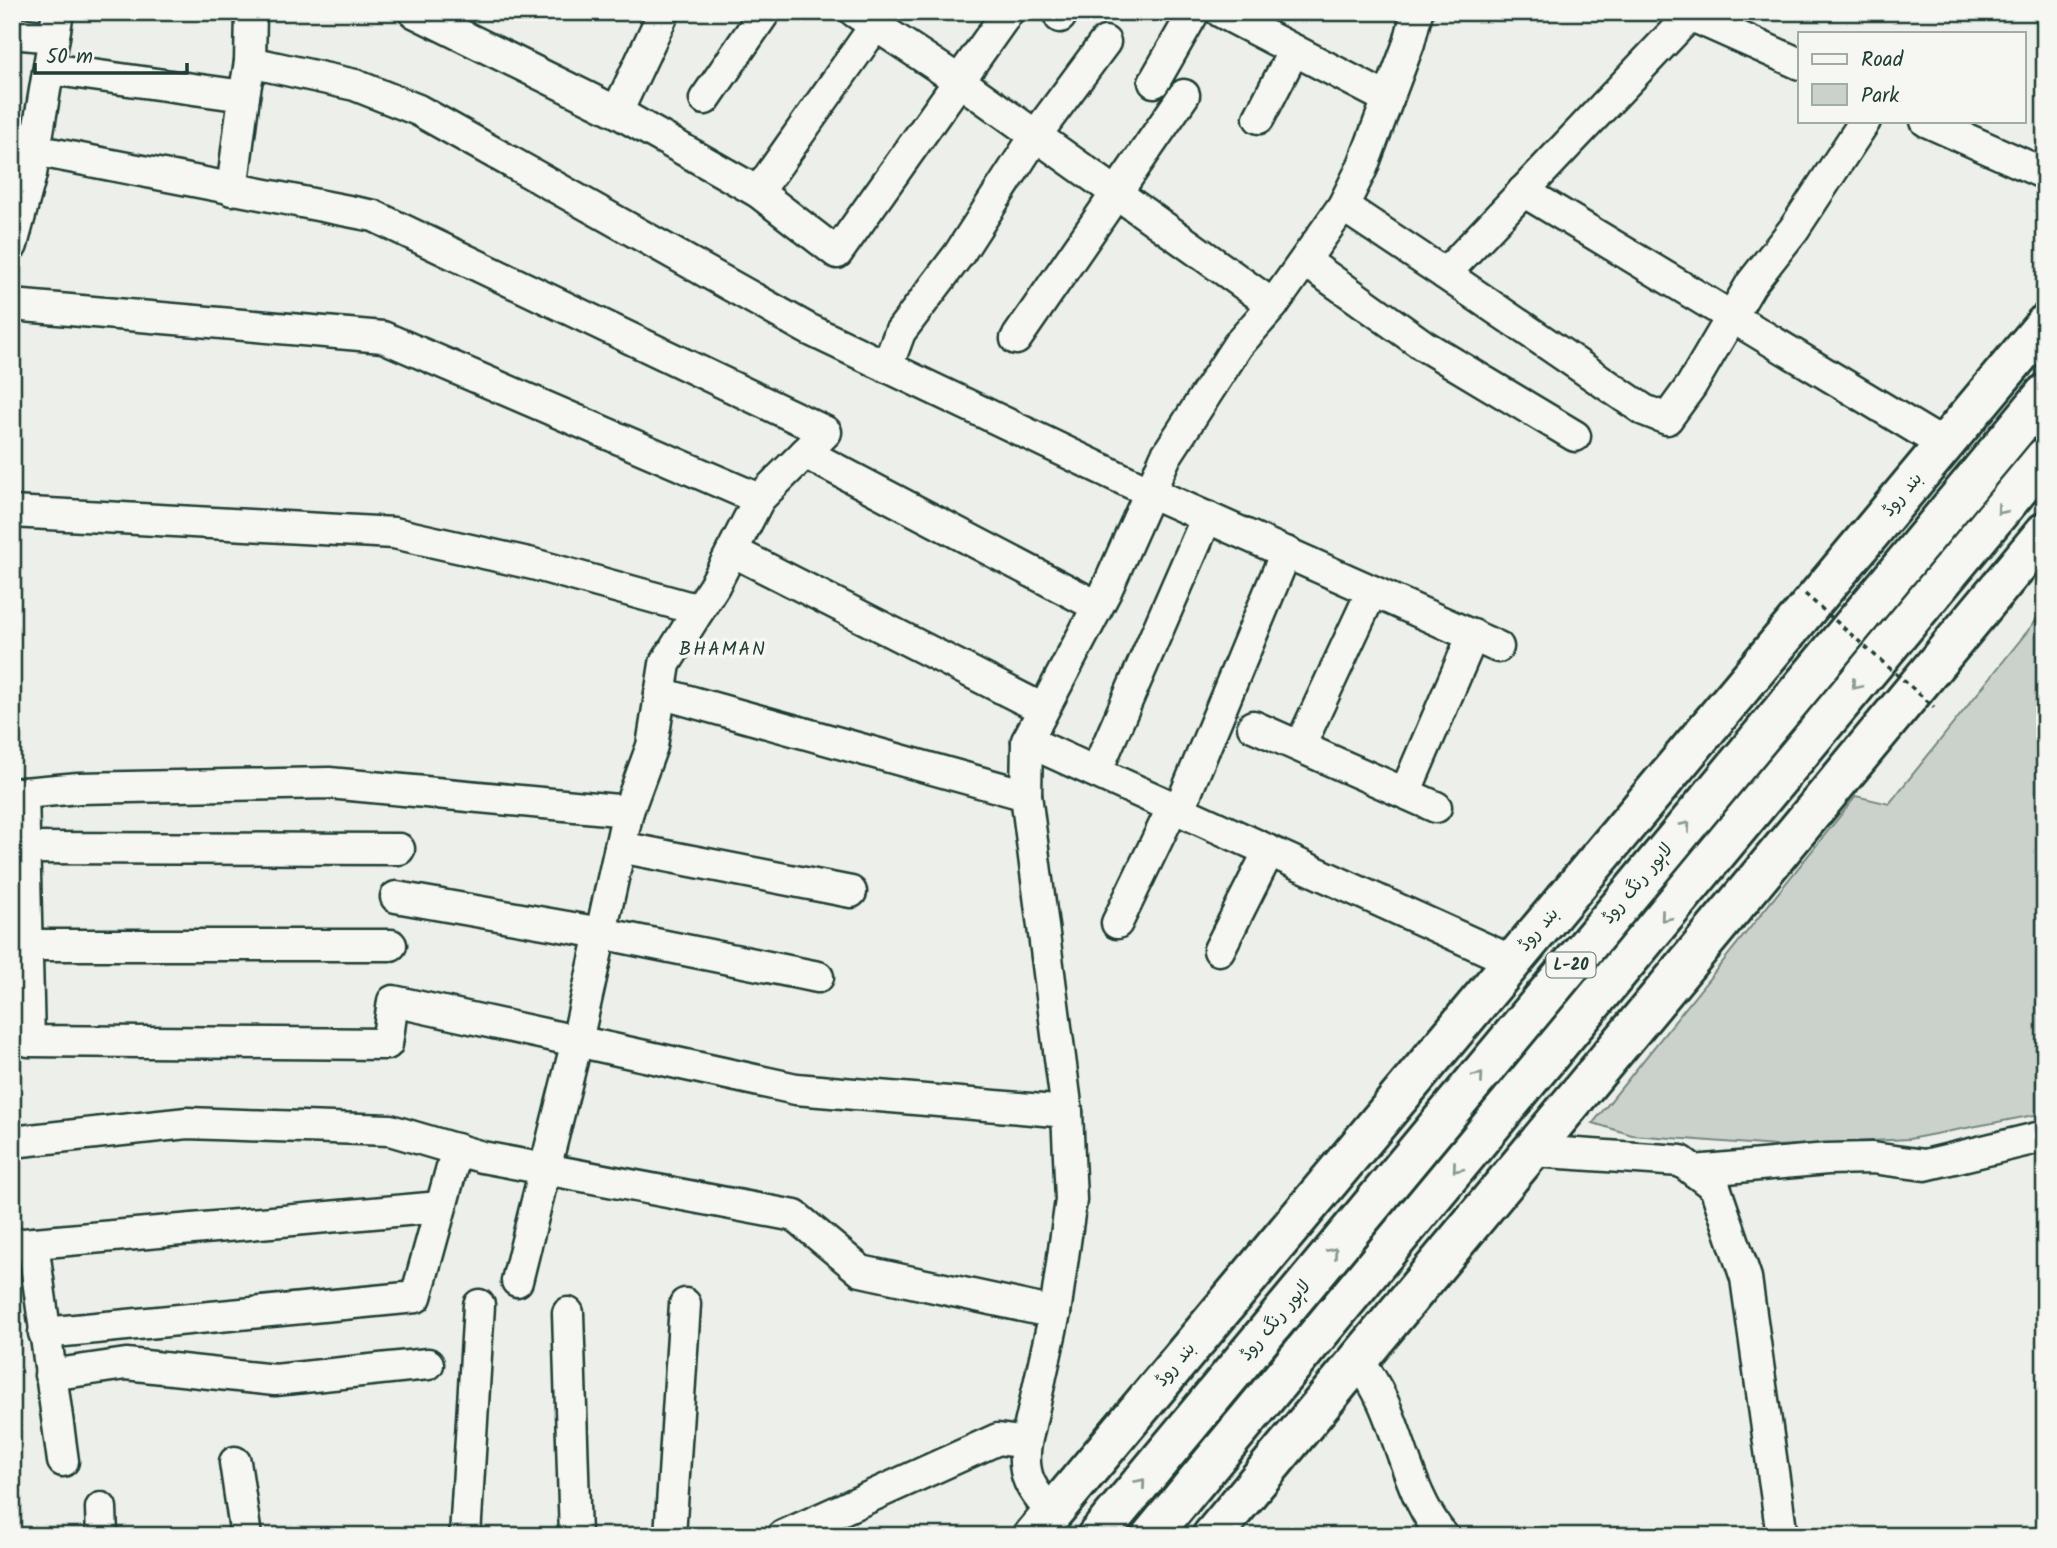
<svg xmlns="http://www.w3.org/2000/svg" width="2057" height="1548" font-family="Kalam,'Playpen Sans Arabic',sans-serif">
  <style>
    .green { fill: #cbd2cc; stroke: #758880; stroke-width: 2 }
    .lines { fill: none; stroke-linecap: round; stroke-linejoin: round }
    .minor-casing { stroke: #1f3d34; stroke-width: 35 }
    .major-casing { stroke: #1f3d34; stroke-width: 44 }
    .highway-casing { stroke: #1f3d34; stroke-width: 44 }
    .minor { stroke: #f6f6f2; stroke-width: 30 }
    .major { stroke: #f6f6f2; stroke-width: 38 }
    .highway { stroke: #f6f6f2; stroke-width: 38 }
    .path-bridge { stroke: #1f3d34; stroke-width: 3.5; stroke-dasharray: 5 5; stroke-linecap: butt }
    .oneway { stroke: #8a9a93 }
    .labels { text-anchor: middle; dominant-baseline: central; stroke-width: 7; stroke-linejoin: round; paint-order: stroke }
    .shield { fill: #f6f6f2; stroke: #60746d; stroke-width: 2 }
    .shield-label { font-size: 16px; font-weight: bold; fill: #1f3d34 }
    .street-label { font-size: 18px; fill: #1f3d34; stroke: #f6f6f2 }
    .neighbourhood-label { font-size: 19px; letter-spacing: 2px; fill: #1f3d34; stroke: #f6f6f2 }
  </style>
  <rect width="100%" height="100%" fill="#edefea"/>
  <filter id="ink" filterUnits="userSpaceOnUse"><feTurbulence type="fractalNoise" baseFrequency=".0143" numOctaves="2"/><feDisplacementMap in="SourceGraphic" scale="14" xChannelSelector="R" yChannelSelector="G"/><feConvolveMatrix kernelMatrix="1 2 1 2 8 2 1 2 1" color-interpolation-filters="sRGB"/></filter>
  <g filter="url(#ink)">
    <!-- green -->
    <path class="green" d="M2042,613L2045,1113L1909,1139L1776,1146L1632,1135L1593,1123L1856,796L1889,804Z"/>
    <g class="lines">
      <!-- minor casing -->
      <g class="minor-casing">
        <g id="minor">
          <path d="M414,12L617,112L758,192L837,253L1008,12"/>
          <path d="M855,12L958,80L1273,305"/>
          <path d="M1221,12L1388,99"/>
          <path d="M1690,15L1800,64"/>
          <path d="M1060,17L1063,12"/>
          <path d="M12,33L54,37"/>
          <path d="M250,62L251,12"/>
          <path d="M49,69L244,96L250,62L355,85L418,110L808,329L1150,492L1498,647"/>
          <path d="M1154,82L1194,12"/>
          <path d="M705,99L765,12"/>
          <path d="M617,112L664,12"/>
          <path d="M1259,118L1294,50"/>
          <path d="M1926,121L2045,174"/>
          <path d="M232,190L244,96"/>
          <path d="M1523,191L1944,445"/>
          <path d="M758,192L875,26"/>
          <path d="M1343,206L1445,274L1693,12"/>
          <path d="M12,245L31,174L58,12"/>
          <path d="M1305,261L1423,345L1575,436"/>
          <path d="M1445,274L1644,410L1667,419L1691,386L1751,284L1794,229L1865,121"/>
          <path d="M12,305L383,337L759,499"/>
          <path d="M1016,339L1184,95"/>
          <path d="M887,367L900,332L959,254L1036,135L1105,42"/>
          <path d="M805,453L1097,606"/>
          <path d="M12,512L394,533L533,564L699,610"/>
          <path d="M732,551L1043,709"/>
          <path d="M660,693L1026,795"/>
          <path d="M1253,726L1436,807"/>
          <path d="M1027,741L1512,961"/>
          <path d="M1300,746L1372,591"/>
          <path d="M1096,772L1207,517"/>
          <path d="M23,793L29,1041L387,1044L393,1001L796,1089L1067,1112"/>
          <path d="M1405,793L1473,635"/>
          <path d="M12,794L79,788L329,783L628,811L652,746L665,664L714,586L759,499L826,432L374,216L34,150"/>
          <path d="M1179,810L1286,552"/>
          <path d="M620,847L851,892"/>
          <path d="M24,848L399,849"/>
          <path d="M396,897L601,933L818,977"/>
          <path d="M1117,923L1173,807"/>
          <path d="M27,945H391"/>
          <path d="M1219,950L1269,851"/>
          <path d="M12,1142L187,1123L390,1130L482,1157L795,1216L861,1271L1055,1313"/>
          <path d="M1532,1151L1681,1161L1715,1187L1746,1278L1782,1536"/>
          <path d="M1694,1171L1827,1159L1872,1158L1925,1165L2045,1136"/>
          <path d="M33,1243L63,1461"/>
          <path d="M12,1245L440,1207"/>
          <path d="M517,1281L577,1041L628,811"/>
          <path d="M568,1313L575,1536"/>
          <path d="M44,1333L416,1297L457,1149"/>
          <path d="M1358,1361C1400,1411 1401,1485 1443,1536"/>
          <path d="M50,1375L126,1364L275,1380L428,1364"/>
          <path d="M1026,1443C1021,1476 1031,1489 1052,1513"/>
          <path d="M235,1462L246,1536"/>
          <path d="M101,1508L102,1536"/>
          <path d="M465,1536L479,1305"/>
          <path d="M670,1536L685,1304"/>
          <path d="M783,1536L998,1439L1026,1443L1055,1313L1071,1200L1067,1112L1026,795L1027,741L1106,591L1166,456L1238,345L1273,305L1343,206L1362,168L1409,43L1417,12"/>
        </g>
      </g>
      <!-- major casing -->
      <g class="major-casing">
        <g id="major">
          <path d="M1033,1536L2045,324"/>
          <path d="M1212,1536L2045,532"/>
        </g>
      </g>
      <!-- highway casing -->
      <g class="highway-casing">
        <g id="highway">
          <path d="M1097,1536L2045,394"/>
          <path d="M1151,1536L2045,457"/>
        </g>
      </g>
      <!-- minor -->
      <use href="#minor" class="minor"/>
      <!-- major -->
      <use href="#major" class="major"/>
      <!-- highway -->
      <use href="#highway" class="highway"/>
      <!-- path-bridge -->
      <path class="path-bridge" d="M1805,594L1934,707"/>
    </g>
    <!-- one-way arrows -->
    <defs><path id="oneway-chevron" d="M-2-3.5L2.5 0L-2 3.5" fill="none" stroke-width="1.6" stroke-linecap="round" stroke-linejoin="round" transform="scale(1.75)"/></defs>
    <g class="oneway">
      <use href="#oneway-chevron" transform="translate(2001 510) rotate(130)"/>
      <use href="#oneway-chevron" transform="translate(1856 685) rotate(130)"/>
      <use href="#oneway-chevron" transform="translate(1686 826) rotate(-50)"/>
      <use href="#oneway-chevron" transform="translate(1665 917) rotate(130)"/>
      <use href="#oneway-chevron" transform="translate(1479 1077) rotate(-50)"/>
      <use href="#oneway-chevron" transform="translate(1457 1168) rotate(130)"/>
      <use href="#oneway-chevron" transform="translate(1333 1252) rotate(-50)"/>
      <use href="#oneway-chevron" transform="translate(1141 1483) rotate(-50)"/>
    </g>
  </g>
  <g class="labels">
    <!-- shield labels -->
    <rect class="shield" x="1546.5" y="952.5" width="49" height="25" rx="5"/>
    <g class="shield-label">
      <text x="1571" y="965">L-20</text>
    </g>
    <!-- street labels -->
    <g class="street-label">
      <text transform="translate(1903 495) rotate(-50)">بند روڈ</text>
      <text transform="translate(1638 884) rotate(-50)">لاہور رنگ روڈ</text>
      <text transform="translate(1539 930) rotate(-49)">بند روڈ</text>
      <text transform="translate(1276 1321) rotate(-50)">لاہور رنگ روڈ</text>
      <text transform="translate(1176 1365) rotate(-50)">بند روڈ</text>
    </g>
    <!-- neighbourhood labels -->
    <g class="neighbourhood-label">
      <text x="723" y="650">BHAMAN</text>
    </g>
  </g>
  <!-- margin -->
  <rect width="2057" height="1548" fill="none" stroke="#f6f6f2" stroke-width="42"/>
  <rect x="21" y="21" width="2015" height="1506" fill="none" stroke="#1f3d34" stroke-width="2.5" filter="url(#ink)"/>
  <!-- legend -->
  <rect x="1798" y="32" width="228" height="91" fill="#f6f6f2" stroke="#a0aca6" stroke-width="2"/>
  <rect x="1812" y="54" width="35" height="10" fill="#f6f6f2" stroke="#a0aca6" stroke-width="2"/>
  <text x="1861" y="66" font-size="21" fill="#1f3d34">Road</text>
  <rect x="1812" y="84" width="35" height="21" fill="#cbd2cc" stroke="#a0aca6" stroke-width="2"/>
  <text x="1861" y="102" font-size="21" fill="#1f3d34">Park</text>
  <!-- scale -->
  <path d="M35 63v10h152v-10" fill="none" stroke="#1f3d34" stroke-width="3.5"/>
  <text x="46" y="63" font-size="21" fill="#1f3d34" stroke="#f6f6f2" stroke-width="5" paint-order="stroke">50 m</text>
</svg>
